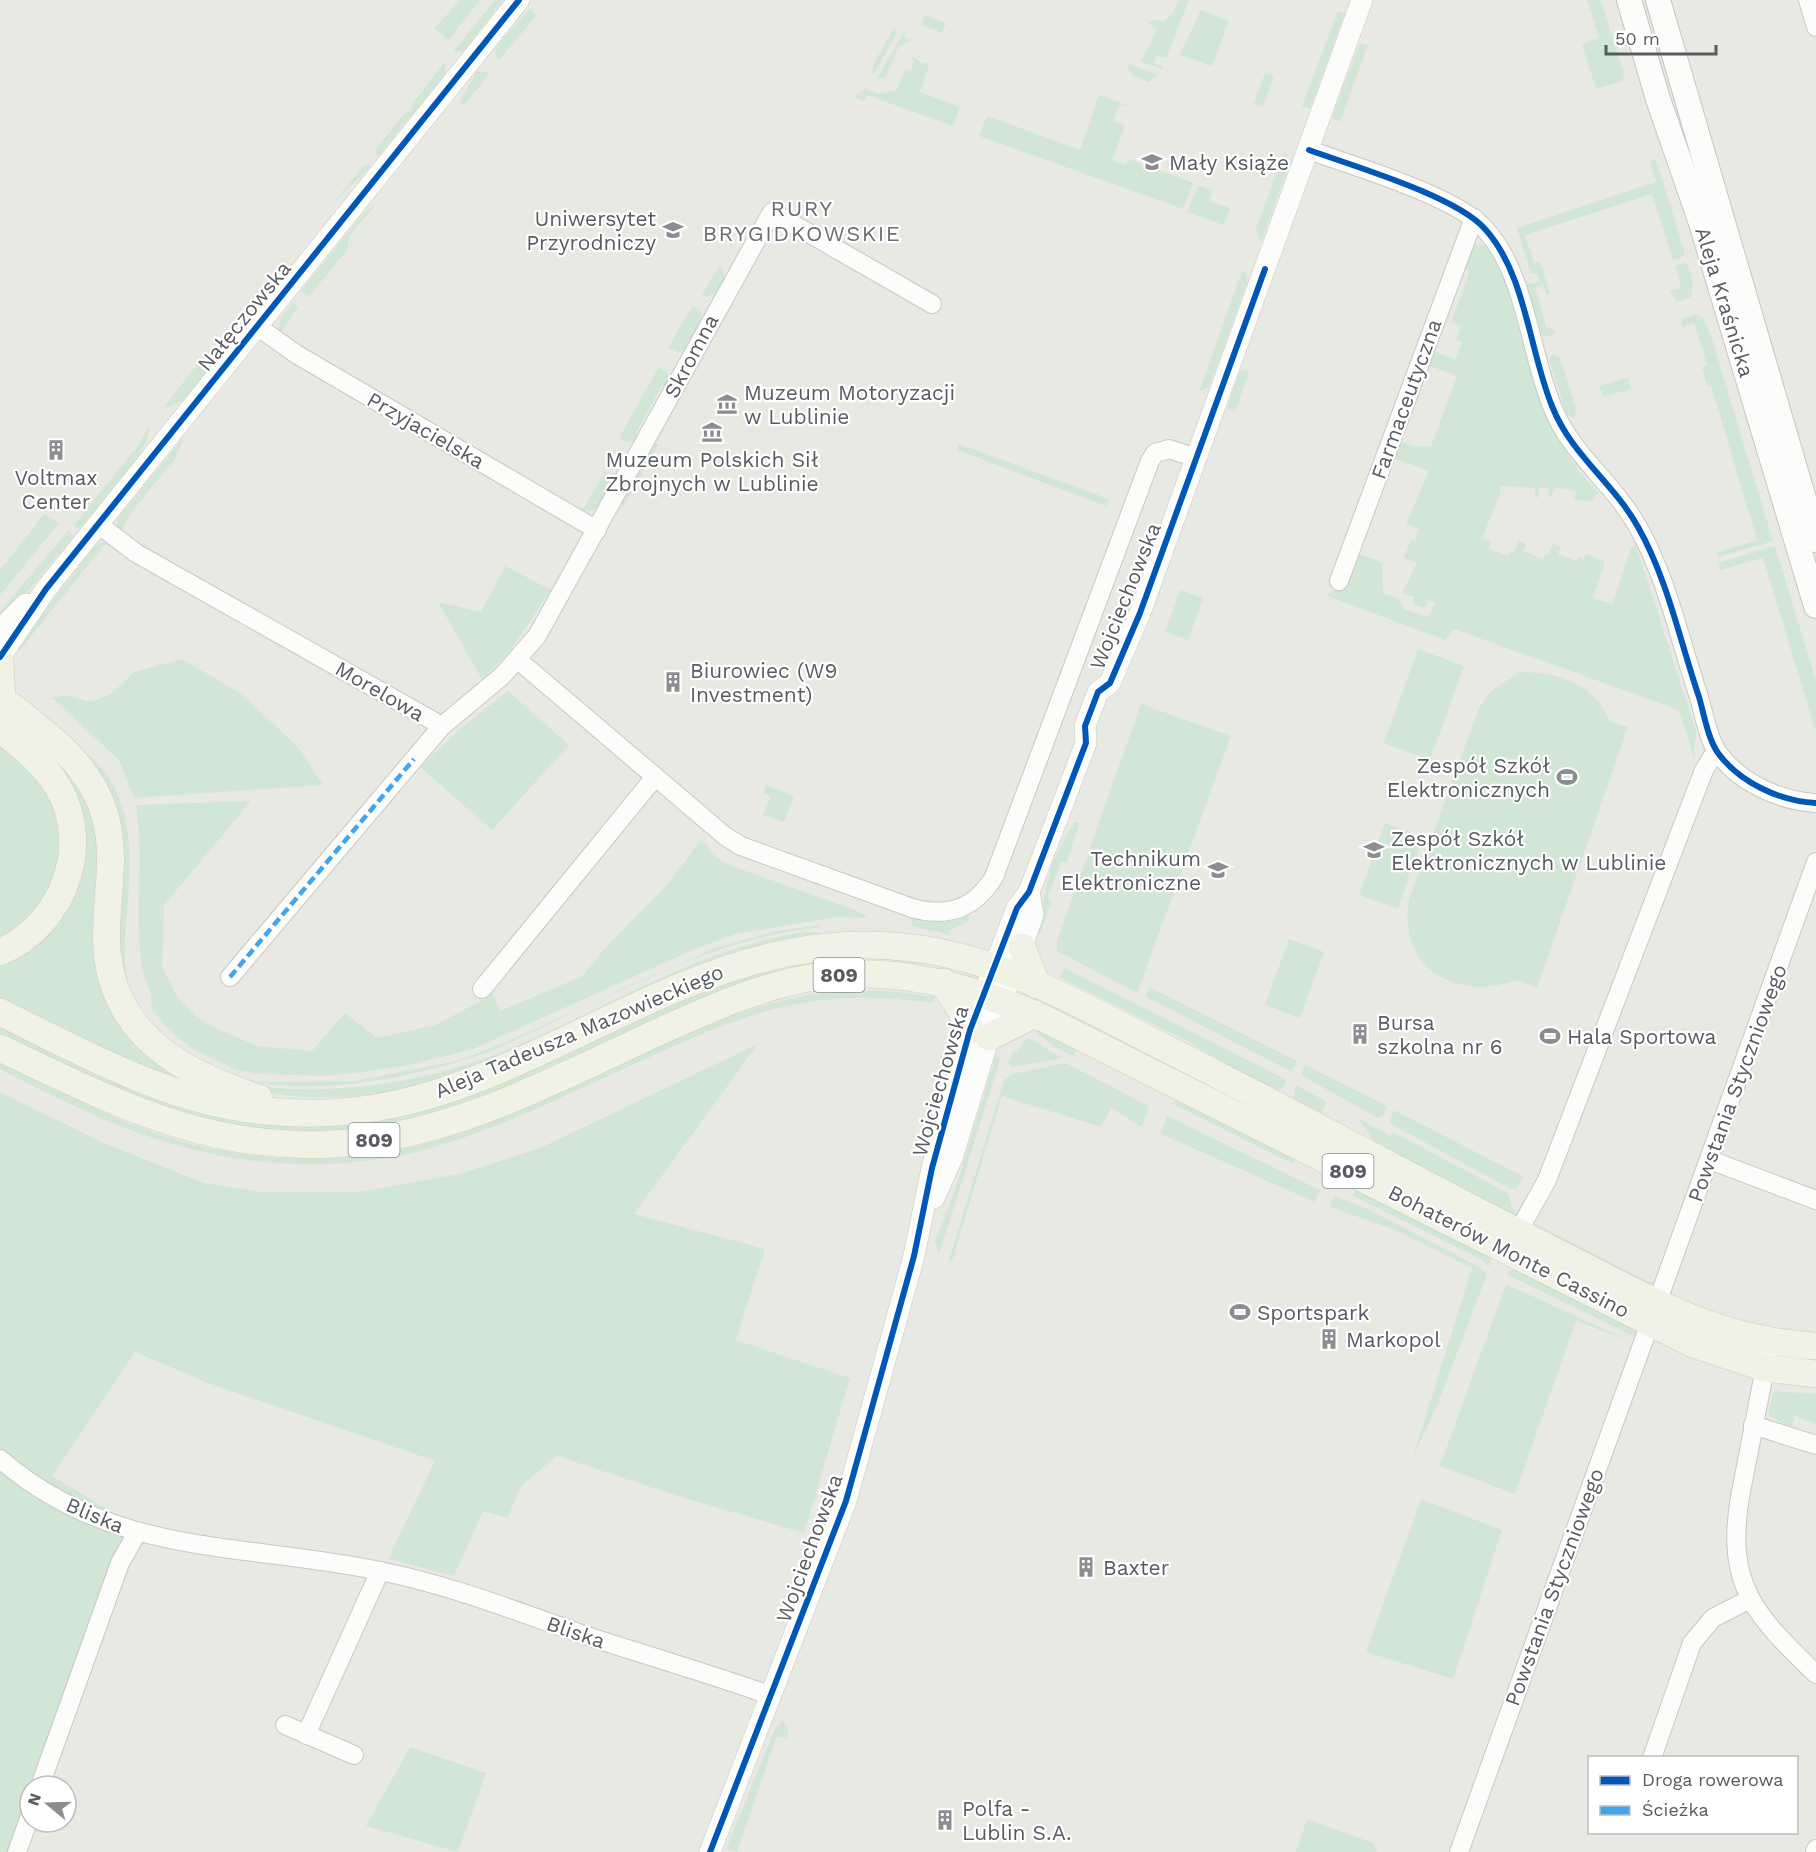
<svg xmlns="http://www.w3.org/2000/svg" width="1816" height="1852" font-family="'Work Sans',sans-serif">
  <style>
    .green { fill: #d1e6d4 }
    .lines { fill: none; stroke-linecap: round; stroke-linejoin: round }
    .minor-casing { stroke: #c7c7c6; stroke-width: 20 }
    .tertiary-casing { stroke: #c7c7c6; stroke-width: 22 }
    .secondary-casing { stroke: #c5c5c5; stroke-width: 26 }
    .primary-casing { stroke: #d1cfb2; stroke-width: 28 }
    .minor { stroke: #fcfcfb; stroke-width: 18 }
    .tertiary { stroke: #fcfcfb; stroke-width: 21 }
    .secondary { stroke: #fcfcfb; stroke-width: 24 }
    .primary { stroke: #f1f2e6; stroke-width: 27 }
    .quiet { stroke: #40a5ee; stroke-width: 4.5; stroke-dasharray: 9 4.5; stroke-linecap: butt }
    .cycleway-casing { stroke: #fff; stroke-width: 10 }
    .cycleway { stroke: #0057b8; stroke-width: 6 }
    .labels { text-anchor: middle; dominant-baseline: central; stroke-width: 4.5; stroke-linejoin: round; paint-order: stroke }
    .shield { fill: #fff; stroke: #8c8c91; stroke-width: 1.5 }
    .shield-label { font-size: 20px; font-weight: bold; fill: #5a5b62 }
    .poi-label { font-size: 21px; fill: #5a5b62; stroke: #fff; text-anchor: start }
    .street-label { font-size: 21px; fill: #5a5b62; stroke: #fff }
    .neighbourhood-label { font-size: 22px; letter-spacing: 1.5px; fill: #6b6d74; stroke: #fff }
  </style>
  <rect width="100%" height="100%" fill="#e9e9e4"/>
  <!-- green -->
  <g class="green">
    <path d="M460,0H480L449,40L434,29Z"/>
    <path d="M495,0H503L464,51L453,52Z"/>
    <path d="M1179,0H1189L1166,58L1157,56L1154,63L1163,66L1162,69L1141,62L1157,29L1148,23L1154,20L1164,21L1173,13Z"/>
    <path d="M1587,0H1601L1624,74L1622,81L1596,89L1582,44L1599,38Z"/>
    <path d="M530,8L536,16L499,60L496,56V47Z"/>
    <path d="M1201,10L1229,21L1212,66L1180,55Z"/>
    <path d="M1338,11L1345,13L1310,109L1302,106Z"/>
    <path d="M924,15L946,23L942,33L921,25Z"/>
    <path d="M907,27L904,37L913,40L898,47L886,77L878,79L877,78Z"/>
    <path d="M894,28L897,33L873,75V65Z"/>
    <path d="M1360,43L1368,45L1340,122L1332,118Z"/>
    <path d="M914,57L922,64L930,62L920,92L960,107L953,126L867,95L863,101L854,96L865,89L879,94L897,90L905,69L911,71L914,60L911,58Z"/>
    <path d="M445,62V75L378,156L376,154L375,150L403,115L412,110V104Z"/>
    <path d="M1129,64L1159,75L1148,82L1132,75L1128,68Z"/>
    <path d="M477,71L490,73L465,104H462L460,102Z"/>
    <path d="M1265,73L1274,76L1263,107L1254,104Z"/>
    <path d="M1099,95L1132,107L1119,105L1113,121L1125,125L1112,160L1126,165L1129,159L1193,183L1183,209L979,136L987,116L1080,150Z"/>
    <path d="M1285,150L1290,163L1261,242L1256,229Z"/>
    <path d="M1656,160L1685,253L1682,257L1673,260L1652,194L1525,235L1534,263L1540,262L1550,294L1546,295L1543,284L1535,287L1547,329L1553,328L1556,334L1548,337L1542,335L1526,284L1540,282L1537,273L1531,274L1517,228L1656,182L1650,161Z"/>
    <path d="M365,164L371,166L332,204Z"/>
    <path d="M1198,185L1212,190L1209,201L1230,208L1224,225L1187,212Z"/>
    <path d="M375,206L350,235L347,250L310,295L306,296L301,291L367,209Z"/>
    <path d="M1479,244L1487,246L1499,264C1526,343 1536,431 1598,492L1592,501L1574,500L1576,491L1555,487L1550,499L1549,488H1539L1538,498L1535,497V488L1501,486L1500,495L1482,538L1491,542L1489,549L1508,556L1510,552L1514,553L1518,541L1526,544L1523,551L1543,559L1545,554L1548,555L1553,544L1561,547L1558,554L1577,561L1579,557L1584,559L1586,554L1605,561L1593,598L1612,604L1631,548L1636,546L1696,731L1694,758L1679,710L1454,629L1445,640L1327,596L1342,582L1353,552L1382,562L1383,593L1400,599L1404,609L1428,617L1436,603L1429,600L1425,608L1412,604L1414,597L1402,593L1417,563L1404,558L1411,539L1415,540L1419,529L1406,524L1429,471L1394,458L1400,441L1413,446H1431L1457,376L1427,365L1432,351L1456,359L1462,342L1456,340L1461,326L1451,322L1470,271L1460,268L1472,246Z"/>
    <path d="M1684,263L1688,265L1693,286L1691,297L1677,302L1670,291L1681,288L1675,266Z"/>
    <path d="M720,264C728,276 723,282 717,293L706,297L702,295Z"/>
    <path d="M1242,271L1247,274V283L1209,387L1199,392Z"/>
    <path d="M264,282L275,287L260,304L245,307Z"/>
    <path d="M293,302L298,308L283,328L281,335C275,321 285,313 293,302Z"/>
    <path d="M693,305L701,312L702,320L687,350L678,352L668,348Z"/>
    <path d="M1696,314L1703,318L1711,336L1773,541L1718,557L1717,552L1757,540L1711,385L1707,386L1702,367L1707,365L1694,323L1682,327V319Z"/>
    <path d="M210,348L218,355C205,373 189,406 164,407Z"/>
    <path d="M1554,354L1560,357L1577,412L1573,418L1566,413L1549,359Z"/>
    <path d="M659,367L668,373L670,382L661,387L636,433L638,440L627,442L619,438Z"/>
    <path d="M1243,370L1249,372L1235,412L1227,408L1240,371Z"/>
    <path d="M1628,377L1631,389L1603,397L1599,386Z"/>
    <path d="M150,424C149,457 102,501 81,527L77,528L74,525L140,443Z"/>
    <path d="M183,438L177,456L134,509L120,532L117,527L118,518Z"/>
    <path d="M653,444H659L623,507L622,500Z"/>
    <path d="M959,444L1109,499L1106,506L957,450Z"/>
    <path d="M605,471L613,483C606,497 601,514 582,511Z"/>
    <path d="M44,514L59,523L0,595V570Z"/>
    <path d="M69,530L73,537L28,591L0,619V611Z"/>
    <path d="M103,542L112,543L109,547L105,544L20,650L16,648L95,546Z"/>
    <path d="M1775,546L1816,681V732L1763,558L1720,570L1718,563Z"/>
    <path d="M505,566L551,590L510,651L482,679L438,602L481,612Z"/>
    <path d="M1138,568L1140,570C1137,588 1133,612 1118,624Z"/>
    <path d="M1180,590L1203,598L1188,640L1165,632Z"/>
    <path d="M1418,649L1464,666L1430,760L1384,743Z"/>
    <path d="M182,659L240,693L298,747L323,785L134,798L119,760L51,697L67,696L92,702L111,694L134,672Z"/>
    <path d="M1520,672C1558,672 1596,684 1610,722L1628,727L1537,988L1517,980C1456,1002 1397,968 1409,899L1479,708L1492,690Z"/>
    <path d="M508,691L569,745L492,830L420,767L460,729Z"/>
    <path d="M22,697C50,734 99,749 117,793C162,898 63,1001 208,1070C245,1088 281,1090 321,1089C374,1088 429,1078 478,1061C574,1027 659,969 758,942C774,938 807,928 821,933C777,947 733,955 690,973C621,1001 556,1041 485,1066C395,1099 279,1116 193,1065C159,1045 127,1014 119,974C113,943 117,912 119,881C124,790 89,758 22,704L19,700Z"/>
    <path d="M1141,704L1231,736L1137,993L1057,951V941Z"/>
    <path d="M0,740L44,783L64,838L52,895L0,943Z"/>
    <path d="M55,757L97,813L100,959L186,1080L173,1083L0,1003V961L68,900Z"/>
    <path d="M766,785L794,796L784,822L763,815L771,796L763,793Z"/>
    <path d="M251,801L164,905L162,966L178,998L196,1016L211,1026L257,1046L312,1051L345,1013L377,1038L435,1025L483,1000L491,990L500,1011L583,976L606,947L666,886L701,840L704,845L707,843L711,853L729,865L860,912L868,918L837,917L736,934L697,948L473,1049L404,1066L362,1072L326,1076L259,1074L237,1070L195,1050L180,1039L165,1026L151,1007C154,994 144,980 142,967C133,914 145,859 136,805Z"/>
    <path d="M1074,822L1079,823L1067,863L1061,861L1048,898L1052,900L1040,934L1035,933L1052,864Z"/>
    <path d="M1385,823L1423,837L1398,909L1359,895Z"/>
    <path d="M971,911L968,921L949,931L951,935L912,926L911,918L929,920Z"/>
    <path d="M821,925V927C707,938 597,1003 494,1050C422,1076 329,1095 253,1082L354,1081L457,1061L506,1042L713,949L772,932Z"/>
    <path d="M1289,939L1324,952L1300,1018L1265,1005Z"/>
    <path d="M834,954L944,961L943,967L892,960L834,959L782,969L716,993L474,1101L388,1126L310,1133L258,1130L163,1110L0,1035V1023L66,1056L332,1121L689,991Z"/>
    <path d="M1064,968L1287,1080L1283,1088L1272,1092L1191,1043L1060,977Z"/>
    <path d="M1149,987L1297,1061L1292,1072L1146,997Z"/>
    <path d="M854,990L899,992L935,997L932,1003C806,985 742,1015 630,1066C570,1093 511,1123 448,1143C352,1174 248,1170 153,1138C100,1121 50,1094 0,1069V1062C50,1086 100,1113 152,1132C242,1164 347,1168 438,1140C500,1120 559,1090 618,1064C695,1029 768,994 854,990Z"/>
    <path d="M1038,1028L1044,1029L1077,1050L1074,1056L1056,1048L1037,1033Z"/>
    <path d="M1027,1038C1041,1043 1050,1053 1064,1058L1012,1067L1008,1064L1012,1052H1016Z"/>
    <path d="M758,1044L634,1214L765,1249L736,1340L850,1378L804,1533L671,1494L557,1456L520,1487L508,1518L483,1511L454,1576L388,1559L435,1461L208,1383L135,1352L52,1476L132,1524L110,1564L38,1786H30V1812L17,1852H0V1092L104,1143L204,1183L260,1192H358L459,1174L540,1148Z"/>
    <path d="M996,1055L1000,1060L939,1255L935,1242L955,1190Z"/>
    <path d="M1066,1063L1149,1106L1142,1127L1111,1108L1101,1127L1002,1096L952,1261L949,1260L1004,1080L1012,1074Z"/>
    <path d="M1305,1065L1387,1106L1383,1116L1378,1118L1301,1075Z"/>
    <path d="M1296,1085L1327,1102L1320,1115L1293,1100Z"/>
    <path d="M1179,1099L1298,1155L1293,1164L1171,1103Z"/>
    <path d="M1394,1110L1524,1177L1516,1189H1511L1391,1124L1390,1120Z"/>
    <path d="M1167,1116L1320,1190L1315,1202L1161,1134Z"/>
    <path d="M1358,1118L1390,1136L1393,1132L1508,1193L1512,1209L1518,1214L1511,1217L1378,1147Z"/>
    <path d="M1357,1188L1491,1256L1489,1267L1483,1260L1353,1196Z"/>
    <path d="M1334,1196L1366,1208L1479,1267L1487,1274L1437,1406L1413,1457L1472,1268L1393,1229L1330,1207Z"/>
    <path d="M1532,1222L1649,1282L1655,1281L1654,1283L1648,1286L1537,1232Z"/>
    <path d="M1514,1267L1637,1329L1635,1337L1506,1274Z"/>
    <path d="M1506,1284L1630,1341L1576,1321L1515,1494L1440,1466Z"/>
    <path d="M1774,1391L1816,1394V1424L1795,1416L1791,1428L1768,1415Z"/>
    <path d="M1421,1499L1502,1530L1453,1679L1366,1652Z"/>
    <path d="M783,1721L789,1730L786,1738L777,1736L737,1852L726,1849L776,1727Z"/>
    <path d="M410,1747L486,1773L458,1852L366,1826Z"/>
    <path d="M1307,1819L1373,1843L1377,1852H1296Z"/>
  </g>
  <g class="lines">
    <!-- minor casing -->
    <g class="minor-casing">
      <g id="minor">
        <path d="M1808,0L1816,27"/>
        <path d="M1309,150C1353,166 1456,196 1485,229C1526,274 1529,350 1552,406C1571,455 1613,482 1638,527C1667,578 1680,641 1699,697C1704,714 1708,739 1718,753C1740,783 1780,801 1816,803"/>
        <path d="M257,326L296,354L597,530"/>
        <path d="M98,524L136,553L442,726L230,977"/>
        <path d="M1339,581L1474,218"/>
        <path d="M518,660L725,836L741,846L912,908C948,918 974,909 994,877L1150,461L1155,453L1169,449L1196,458"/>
        <path d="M442,726L502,676L537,636L772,212L932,304"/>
        <path d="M482,989L655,777"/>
        <path d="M1710,1160L1816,1200"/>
        <path d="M1518,1232L1547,1180L1704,770L1716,751"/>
        <path d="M1657,1303L1816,862"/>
        <path d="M1770,1342L1740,1497C1725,1586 1756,1616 1816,1674"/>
        <path d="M1753,1425L1816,1445"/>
        <path d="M0,1459C115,1558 241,1542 380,1571C450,1585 519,1612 587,1636C648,1656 711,1674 772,1696"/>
        <path d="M285,1725L354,1755"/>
        <path d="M306,1735L380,1571"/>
        <path d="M1652,1758L1692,1643L1713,1618L1750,1599"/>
        <path d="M40,1786L120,1563L137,1533"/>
        <path d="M17,1852L30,1816"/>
        <path d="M1459,1852L1650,1323"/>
        <path d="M1815,1852L1816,1849"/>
      </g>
    </g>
    <!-- tertiary casing -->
    <g class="tertiary-casing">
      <g id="tertiary">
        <path d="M0,630L26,604"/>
        <path d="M0,657L46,589L519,0"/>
        <path d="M934,1198L952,1158L989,1037L1033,915L1029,892"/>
        <path d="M710,1852L846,1501L914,1256L932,1168L970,1030L1017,908L1029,892L1086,743L1085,726L1098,692L1110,683L1140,613L1362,0"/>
      </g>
    </g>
    <!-- secondary casing -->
    <g class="secondary-casing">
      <g id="secondary">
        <path d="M1629,0L1658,99L1701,223L1816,606"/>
        <path d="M1658,0L1816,540"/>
      </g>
    </g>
    <!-- primary casing -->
    <g class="primary-casing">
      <g id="primary">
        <path d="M0,663L2,700"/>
        <path d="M0,699C16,708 32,723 47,735C168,833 67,918 128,1014C157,1060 210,1081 259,1098"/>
        <path d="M0,729C21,746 44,763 58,787C93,847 62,926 0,952"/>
        <path d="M1022,947L1037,985"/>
        <path d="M943,982L960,1009L970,1030"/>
        <path d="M0,1012C85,1054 169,1102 266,1111C324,1117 385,1110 440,1092C603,1039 731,925 913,948C1005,959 1086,1008 1167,1049C1302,1117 1434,1190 1568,1258C1653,1301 1719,1341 1816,1346"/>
        <path d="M989,1037L1035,1014"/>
        <path d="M0,1048C116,1103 213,1155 347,1143C460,1133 562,1076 663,1030C710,1009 758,987 809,978C891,964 971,986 1045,1019L1693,1344L1765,1368L1816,1374"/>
      </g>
    </g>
    <!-- minor -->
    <use href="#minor" class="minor"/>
    <!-- tertiary -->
    <use href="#tertiary" class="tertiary"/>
    <!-- secondary -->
    <use href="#secondary" class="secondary"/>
    <!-- primary -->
    <use href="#primary" class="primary"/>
    <!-- quiet -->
    <path class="quiet" d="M230,977L414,759"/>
    <!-- cycleway casing -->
    <g class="cycleway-casing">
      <g id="cycleway">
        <path d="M1309,150C1353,166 1456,196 1485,229C1526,274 1529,350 1552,406C1571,455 1613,482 1638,527C1667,578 1680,641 1699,697C1704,714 1708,739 1718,753C1740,783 1780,801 1816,803"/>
        <path d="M0,657L46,589L519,0"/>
        <path d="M710,1852L846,1501L914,1256L932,1168L970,1030L1017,908L1029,892L1086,743L1085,726L1098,692L1110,683L1140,613L1265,269"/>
      </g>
    </g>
    <!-- cycleway -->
    <use href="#cycleway" class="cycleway"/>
  </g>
  <!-- icons -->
  <defs>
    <g id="school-bare" transform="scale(1.62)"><path d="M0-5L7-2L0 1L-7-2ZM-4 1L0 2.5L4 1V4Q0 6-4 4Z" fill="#8c8d90" stroke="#fff" stroke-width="2.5" paint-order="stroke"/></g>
    <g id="university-bare" transform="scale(1.62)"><path d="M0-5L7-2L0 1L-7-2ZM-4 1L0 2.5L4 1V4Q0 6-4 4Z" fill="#8c8d90" stroke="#fff" stroke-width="2.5" paint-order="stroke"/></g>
    <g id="museum-bare" transform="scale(1.62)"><path d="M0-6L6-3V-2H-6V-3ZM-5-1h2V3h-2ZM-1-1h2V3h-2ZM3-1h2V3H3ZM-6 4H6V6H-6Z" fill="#8c8d90" stroke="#fff" stroke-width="2.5" paint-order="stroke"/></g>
    <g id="building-bare" transform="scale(1.62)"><path d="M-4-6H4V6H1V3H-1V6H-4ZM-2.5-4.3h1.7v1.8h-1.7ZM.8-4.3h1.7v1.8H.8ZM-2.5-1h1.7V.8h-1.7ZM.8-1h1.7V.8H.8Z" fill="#8c8d90" stroke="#fff" stroke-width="2.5" paint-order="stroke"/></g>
    <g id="stadium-bare" transform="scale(1.62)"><path d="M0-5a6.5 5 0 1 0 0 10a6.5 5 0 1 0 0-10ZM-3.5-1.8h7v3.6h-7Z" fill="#8c8d90" stroke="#fff" stroke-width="2.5" paint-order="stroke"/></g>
  </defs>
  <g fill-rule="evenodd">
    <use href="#school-bare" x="1152" y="162"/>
    <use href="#university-bare" x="673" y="230"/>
    <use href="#museum-bare" x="727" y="404"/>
    <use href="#museum-bare" x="712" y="432"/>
    <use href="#building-bare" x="56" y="450"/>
    <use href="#building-bare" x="673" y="682"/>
    <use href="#stadium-bare" x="1567" y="777"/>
    <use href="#school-bare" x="1374" y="850"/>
    <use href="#school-bare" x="1218" y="870"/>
    <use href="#building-bare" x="1360" y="1034"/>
    <use href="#stadium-bare" x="1550" y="1036"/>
    <use href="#stadium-bare" x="1240" y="1312"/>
    <use href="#building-bare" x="1329" y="1339"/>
    <use href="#building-bare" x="1086" y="1567"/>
    <use href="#building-bare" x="945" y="1820"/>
  </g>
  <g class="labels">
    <!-- shield labels -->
    <g class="shield">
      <rect x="813.5" y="958" width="51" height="34" rx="4.5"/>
      <rect x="348.5" y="1123" width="51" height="34" rx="4.5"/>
      <rect x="1322.5" y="1154" width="51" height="34" rx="4.5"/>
    </g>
    <g class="shield-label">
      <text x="839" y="975">809</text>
      <text x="374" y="1140">809</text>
      <text x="1348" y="1171">809</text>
    </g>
    <!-- poi labels -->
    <g class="poi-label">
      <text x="1169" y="162">Mały Książe</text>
      <text x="656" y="218" text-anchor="end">Uniwersytet<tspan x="656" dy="24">Przyrodniczy</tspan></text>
      <text x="744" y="392">Muzeum Motoryzacji<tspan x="744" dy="24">w Lublinie</tspan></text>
      <text x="712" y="459" text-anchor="middle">Muzeum Polskich Sił<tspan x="712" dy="24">Zbrojnych w Lublinie</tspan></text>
      <text x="56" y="477" text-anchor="middle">Voltmax<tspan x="56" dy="24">Center</tspan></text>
      <text x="690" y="670">Biurowiec (W9<tspan x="690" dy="24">Investment)</tspan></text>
      <text x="1550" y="765" text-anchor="end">Zespół Szkół<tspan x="1550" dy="24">Elektronicznych</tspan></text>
      <text x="1391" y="838">Zespół Szkół<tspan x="1391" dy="24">Elektronicznych w Lublinie</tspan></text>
      <text x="1201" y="858" text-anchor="end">Technikum<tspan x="1201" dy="24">Elektroniczne</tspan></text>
      <text x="1377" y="1022">Bursa<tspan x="1377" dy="24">szkolna nr 6</tspan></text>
      <text x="1567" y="1036">Hala Sportowa</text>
      <text x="1257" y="1312">Sportspark</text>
      <text x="1346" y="1339">Markopol</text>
      <text x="1103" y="1567">Baxter</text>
      <text x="962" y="1808">Polfa -<tspan x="962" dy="24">Lublin S.A.</tspan></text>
    </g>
    <!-- street labels -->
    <g class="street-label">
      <text transform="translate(1725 302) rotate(73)">Aleja Kraśnicka</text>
      <text transform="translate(244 316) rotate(-51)">Nałęczowska</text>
      <text transform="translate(691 356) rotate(-62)">Skromna</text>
      <text transform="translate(1406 399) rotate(-70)">Farmaceutyczna</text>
      <text transform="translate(426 430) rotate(30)">Przyjacielska</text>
      <text transform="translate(1125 596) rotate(-68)">Wojciechowska</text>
      <text transform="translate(380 691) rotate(30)">Morelowa</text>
      <text transform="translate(579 1031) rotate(-23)">Aleja Tadeusza Mazowieckiego</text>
      <text transform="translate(940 1081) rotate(-74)">Wojciechowska</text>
      <text transform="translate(1737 1083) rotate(-70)">Powstania Styczniowego</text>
      <text transform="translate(1509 1251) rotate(27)">Bohaterów Monte Cassino</text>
      <text transform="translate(95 1515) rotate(23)">Bliska</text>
      <text transform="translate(809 1548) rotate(-70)">Wojciechowska</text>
      <text transform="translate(1554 1587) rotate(-70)">Powstania Styczniowego</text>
      <text transform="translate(576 1632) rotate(19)">Bliska</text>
    </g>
    <!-- neighbourhood labels -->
    <g class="neighbourhood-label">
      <text x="802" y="208">RURY<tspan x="802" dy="25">BRYGIDKOWSKIE</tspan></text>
    </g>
  </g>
  <!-- legend -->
  <rect x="1588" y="1756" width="210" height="78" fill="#ffffff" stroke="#bdbdc0" stroke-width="1.5"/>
  <rect x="1600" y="1776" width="30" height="9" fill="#0057b8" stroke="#bdbdc0" stroke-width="1.5"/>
  <text x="1642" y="1786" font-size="18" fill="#5a5b62">Droga rowerowa</text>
  <rect x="1600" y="1806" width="30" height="9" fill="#40a5ee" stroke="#bdbdc0" stroke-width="1.5"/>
  <text x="1642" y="1816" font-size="18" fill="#5a5b62">Ścieżka</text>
  <!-- north arrow -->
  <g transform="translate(48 1804) rotate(289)"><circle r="28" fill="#ffffff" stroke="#bdbdc0" stroke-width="1.5"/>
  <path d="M0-4.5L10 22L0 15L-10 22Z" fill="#8c8d90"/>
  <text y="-9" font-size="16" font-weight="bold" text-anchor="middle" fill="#5a5b62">N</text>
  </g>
  <!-- scale -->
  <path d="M1606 45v9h110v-9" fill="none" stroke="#5a5b62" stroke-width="3"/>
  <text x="1615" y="45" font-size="18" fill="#5a5b62" stroke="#ffffff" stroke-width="4.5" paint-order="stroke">50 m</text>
</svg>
